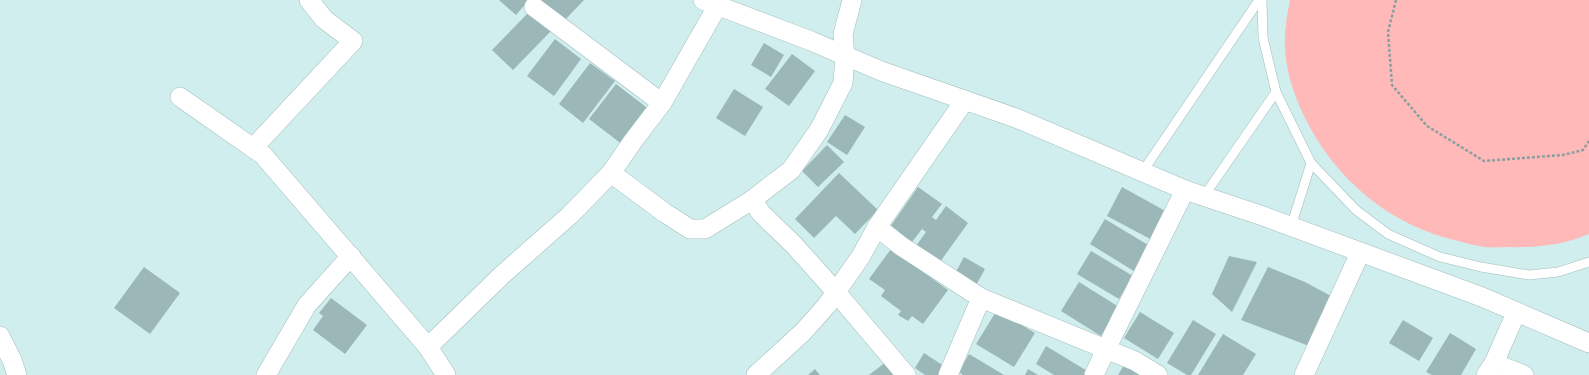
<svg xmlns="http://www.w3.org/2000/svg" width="1589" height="375" font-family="Quicksand,sans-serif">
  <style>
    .green { fill: #ffb9b8 }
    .building { fill: #9bb7b8 }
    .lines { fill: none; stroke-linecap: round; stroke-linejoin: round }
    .service-casing { stroke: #a1bdbe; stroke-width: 10 }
    .minor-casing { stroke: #a1bdbe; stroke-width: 20 }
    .path { stroke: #899fa0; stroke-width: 2.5; stroke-dasharray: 3 2; stroke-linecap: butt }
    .service { stroke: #fff; stroke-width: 9 }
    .minor { stroke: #fff; stroke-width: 19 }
  </style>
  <rect width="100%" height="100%" fill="#d1eeef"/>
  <!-- green -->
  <path class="green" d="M1290,0H1589V234C1564,245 1536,248 1509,247C1501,247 1493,248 1485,247C1476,246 1467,243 1458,241C1389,225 1336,180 1305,118C1296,99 1289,81 1286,60C1283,40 1286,20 1290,0Z"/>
  <!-- building -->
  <g class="building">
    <path d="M499,0H529L516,15Z"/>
    <path d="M540,0H584L563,22Z"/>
    <path d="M530,11L551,31L513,70L492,50Z"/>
    <path d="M555,39L581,59L554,96L527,76Z"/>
    <path d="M764,43L784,55L771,77L751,65Z"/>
    <path d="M792,54L815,71L789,106L765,89Z"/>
    <path d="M590,63L615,81L583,123L559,104Z"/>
    <path d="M616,84L650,110L623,145L589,119Z"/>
    <path d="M734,89L763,107L745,136L716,118Z"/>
    <path d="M845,115L865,127L847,155L827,142Z"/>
    <path d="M827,145L844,162L818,187L802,171Z"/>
    <path d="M839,173L878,210L855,234L836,216L814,238L795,219Z"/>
    <path d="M918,187L942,204L932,217L936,220L946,206L968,223L940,262L916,246L926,232L922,229L912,242L890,227Z"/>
    <path d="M1122,187L1169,213L1154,241L1107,216Z"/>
    <path d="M1105,219L1153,248L1137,273L1090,244Z"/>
    <path d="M891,249L948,290L923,324L912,316L908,321L898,315L901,311L881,296L885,290L869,279Z"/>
    <path d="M1091,251L1133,276L1119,299L1077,274Z"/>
    <path d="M1229,256L1257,262L1232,312L1212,294Z"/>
    <path d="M964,257L985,269L974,289L953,277Z"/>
    <path d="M144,267L180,293L150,334L114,308Z"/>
    <path d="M1268,267L1305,282L1331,296L1309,346L1241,320Z"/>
    <path d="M1079,282L1119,307L1101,336L1061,311Z"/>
    <path d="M331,298L367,325L345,354L313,330L323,316L319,313Z"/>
    <path d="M997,310L1035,333L1014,367L976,344Z"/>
    <path d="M1140,312L1174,333L1158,359L1124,338Z"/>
    <path d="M1193,320L1216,334L1191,375H1187L1167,363Z"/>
    <path d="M1403,320L1433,338L1419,361L1389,343Z"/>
    <path d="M1450,333L1476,349L1461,375H1432L1426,372Z"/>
    <path d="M1223,334L1256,354L1243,375H1198Z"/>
    <path d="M1046,346L1089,372L1087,375H1054L1036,364Z"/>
    <path d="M924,353L947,368L942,375H925L915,368Z"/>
    <path d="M969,354L1004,375H963L959,372Z"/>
    <path d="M886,362L896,375H869Z"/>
    <path d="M1124,365L1141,375H1118Z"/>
    <path d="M815,369L820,375H808Z"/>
    <path d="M1028,369L1038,375H1025Z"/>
  </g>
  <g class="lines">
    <!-- service casing -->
    <g class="service-casing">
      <g id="service">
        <path d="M1262,0L1263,38L1276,92L1311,163L1356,210L1388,234L1440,257L1481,267L1529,275L1558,272L1589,262"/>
        <path d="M1143,171L1259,0"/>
        <path d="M1204,196L1276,92"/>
        <path d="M1291,227L1311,163"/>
      </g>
    </g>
    <!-- minor casing -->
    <g class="minor-casing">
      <g id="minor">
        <path d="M703,0L811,41L881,71L1016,118L1185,190L1263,216L1482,297L1589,343"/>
        <path d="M534,7L662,103"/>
        <path d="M180,97L263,155L428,347L446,375"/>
        <path d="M253,148L353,41L324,19L309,0"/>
        <path d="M611,173L665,213L690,229H705L752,200L791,170L819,130L843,83L845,56L843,34L852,0"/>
        <path d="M752,200L761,213L794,245L835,291L906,375"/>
        <path d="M877,227L901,246L981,298L1135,361L1158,375"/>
        <path d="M0,336L12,360L17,375"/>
        <path d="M428,347L502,275L570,215L611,173L633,141L662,103L718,5"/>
        <path d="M1494,363L1516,313"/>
        <path d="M266,375L307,305L351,256"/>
        <path d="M756,375L803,332L827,305L861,256L877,227L965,100"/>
        <path d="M948,375L981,298"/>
        <path d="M1094,375L1106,349L1185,190"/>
        <path d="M1304,375L1360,253"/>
        <path d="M1486,375L1494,363L1524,375"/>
      </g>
    </g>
    <!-- path -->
    <path class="path" d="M1396,0L1388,32L1392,85L1427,126L1484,161L1563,155L1583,150L1589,141"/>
    <!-- service -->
    <use href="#service" class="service"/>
    <!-- minor -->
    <use href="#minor" class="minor"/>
  </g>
</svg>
